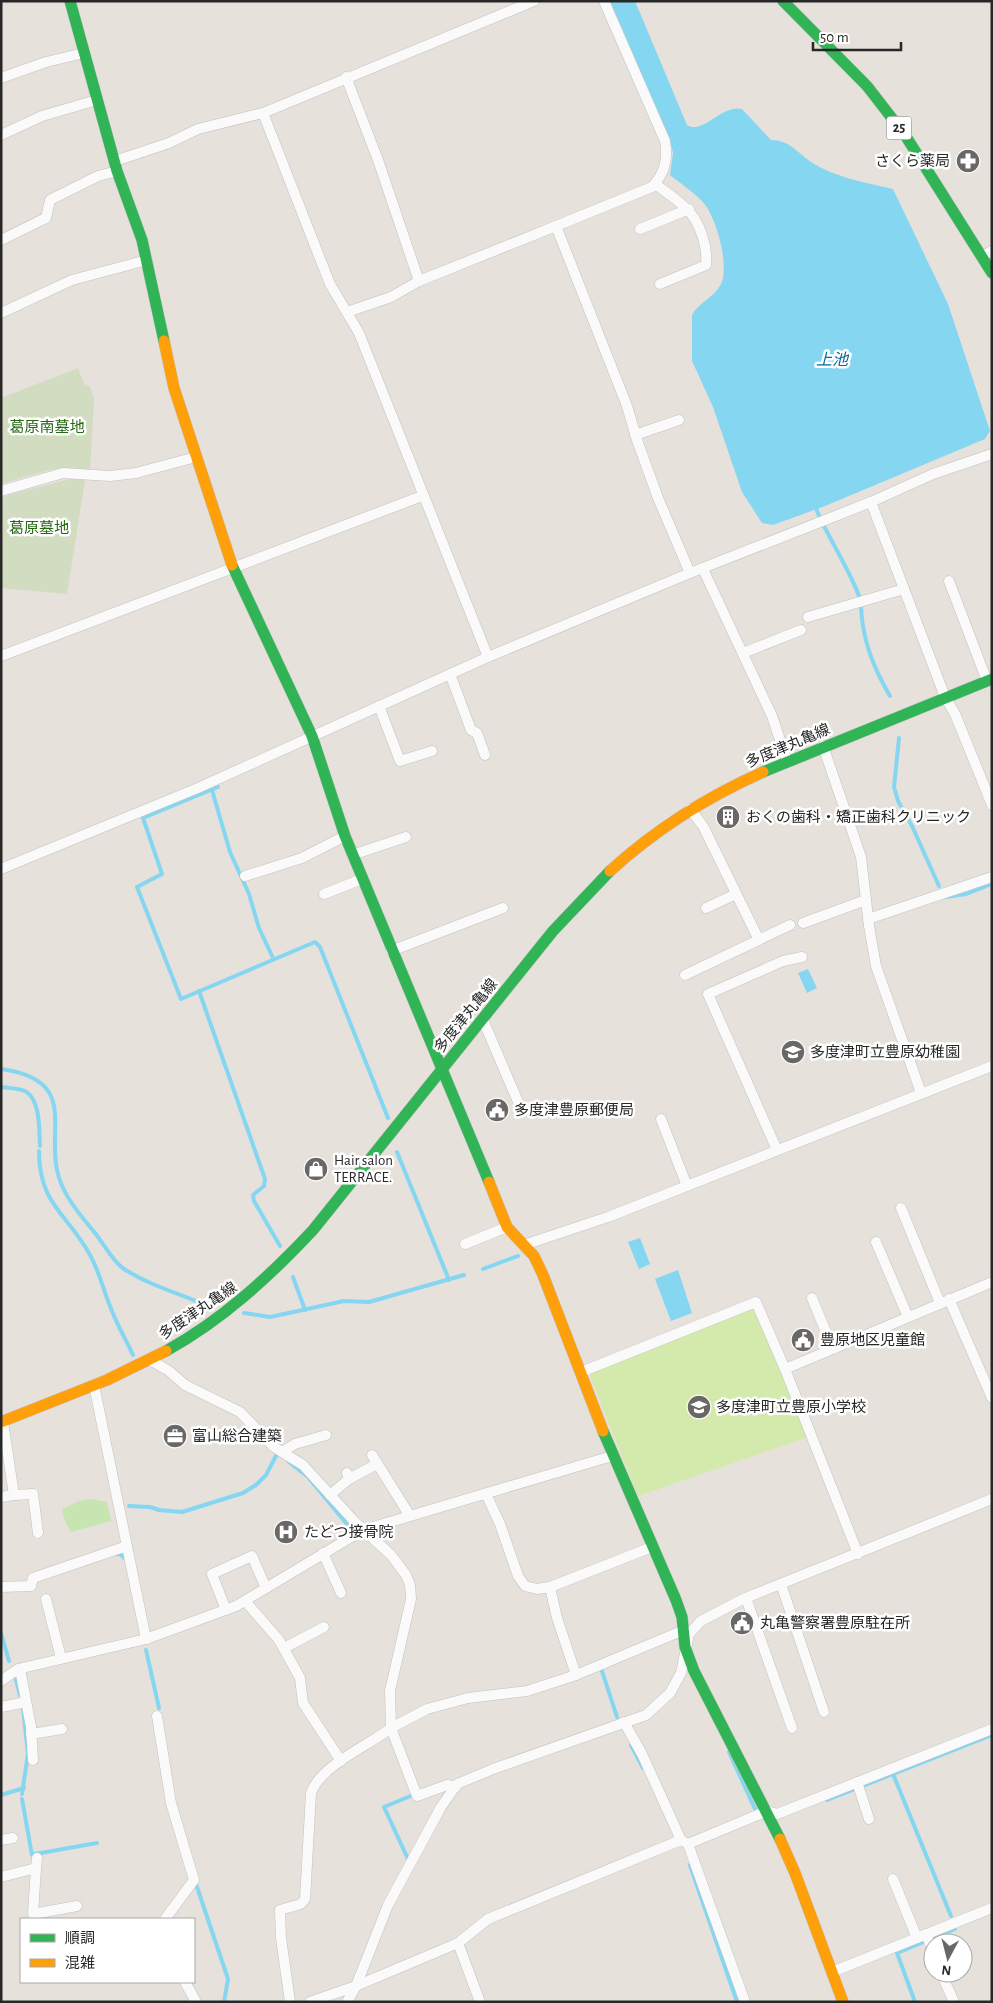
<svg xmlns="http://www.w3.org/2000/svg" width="993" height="2003" font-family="'Alegreya Sans','Noto Sans JP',sans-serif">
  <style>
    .green { fill: #c6e5b0 }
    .cemetery { fill: #d2dcc1 }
    .pitch { fill: #d3eaac }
    .water { fill: #85d6f1 }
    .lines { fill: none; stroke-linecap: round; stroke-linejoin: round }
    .stream { stroke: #85d6f1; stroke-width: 4 }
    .street-casing { stroke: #c2c1c2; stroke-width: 11 }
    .fast-casing { stroke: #c2c1c2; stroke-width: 12 }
    .slow-casing { stroke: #c2c1c2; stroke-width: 12 }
    .street { stroke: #fbfafa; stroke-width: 10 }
    .fast { stroke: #30b455; stroke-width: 11 }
    .slow { stroke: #ff9f0a; stroke-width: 11 }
    .labels { text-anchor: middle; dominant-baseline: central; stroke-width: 5; stroke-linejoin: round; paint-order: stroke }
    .shield { fill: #fff; stroke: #686868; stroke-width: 1 }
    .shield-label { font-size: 14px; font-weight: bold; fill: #272727 }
    .poi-label { font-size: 15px; fill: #272727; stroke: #fff; text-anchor: start }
    .park-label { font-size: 15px; fill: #246812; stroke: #fff }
    .street-label { font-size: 15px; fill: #272727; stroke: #fff }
    .water-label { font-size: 16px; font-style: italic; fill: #016aa0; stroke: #fff }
  </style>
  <rect width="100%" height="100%" fill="#e6e1db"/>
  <!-- green -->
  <path class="green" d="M90,1499L107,1502L111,1521L71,1532L64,1519L62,1509L79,1501Z"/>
  <!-- cemetery -->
  <g class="cemetery">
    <path d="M78,368L84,384L90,387L94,399L90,471C60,462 30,476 1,484V398Z"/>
    <path d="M70,479L85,480L67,594L1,588V497Z"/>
  </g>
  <!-- pitch -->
  <path class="pitch" d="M750,1309H754L808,1437L638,1496L590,1376L591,1372Z"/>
  <!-- water -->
  <g class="water">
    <path d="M610,1H635L687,125C703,135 722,104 742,109L771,140C789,140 797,152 811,162C834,177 866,183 893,189L948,304L990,431L985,439L825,506L773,525L762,523L742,492L713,407L692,361V315C698,303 714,298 721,284C730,265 716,214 701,200C692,191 680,183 670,175L673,153L669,137Z"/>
    <path d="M808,969L817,988L807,993L798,973Z"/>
    <path d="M640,1238L650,1264L639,1269L628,1242Z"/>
    <path d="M678,1270L692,1313L671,1321L655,1279Z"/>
  </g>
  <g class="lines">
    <!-- stream -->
    <g class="stream">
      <path d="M815,506C827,537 847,564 859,596"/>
      <path d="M861,608C863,641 873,667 890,696"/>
      <path d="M899,738L894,787L898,801L912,826L939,886"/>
      <path d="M218,787L143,818L162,874L137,887L181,999L315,942L320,947L388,1118"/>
      <path d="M212,790L230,852L249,894L259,928L273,958"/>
      <path d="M946,897L966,894L992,884"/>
      <path d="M199,991L265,1179L264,1186L253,1195L254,1201L280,1246"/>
      <path d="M1,1069C88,1081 37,1138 64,1190C72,1207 84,1219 95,1233C104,1244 112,1261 124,1269C149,1285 180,1294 208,1306"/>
      <path d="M1,1087C8,1088 18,1088 25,1091C41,1100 39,1130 40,1146"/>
      <path d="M39,1151C39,1205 68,1214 90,1255C99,1271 103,1289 110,1306C116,1323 125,1338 133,1355"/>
      <path d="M397,1152L449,1280"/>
      <path d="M483,1269L518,1256"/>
      <path d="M293,1277L305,1310"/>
      <path d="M244,1313L270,1317L344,1301L369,1302L464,1275"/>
      <path d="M289,1462L308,1477L351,1529"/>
      <path d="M129,1506L150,1507L159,1510L182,1512L243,1493L256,1485L266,1475L277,1454"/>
      <path d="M114,1554H120L127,1560"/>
      <path d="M1,1633L9,1661"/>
      <path d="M146,1650L159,1708"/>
      <path d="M601,1668L617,1717"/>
      <path d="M16,1680L20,1695"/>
      <path d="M631,1745L643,1768"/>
      <path d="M729,1752L755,1809"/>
      <path d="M893,1774L951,1916"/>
      <path d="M22,1794L28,1754L23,1708"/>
      <path d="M1,1795L24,1788"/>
      <path d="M22,1799L32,1855"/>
      <path d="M827,1800L992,1735"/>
      <path d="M35,1854L97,1843"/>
      <path d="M408,1859L384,1807L413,1795L412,1792"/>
      <path d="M690,1865L737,2002"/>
      <path d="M195,1881L228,1979L224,2002"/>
      <path d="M915,2002L897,1953L955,1929"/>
    </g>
    <!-- street casing -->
    <g class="street-casing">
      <g id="street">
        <path d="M604,1L665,141C668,159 665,173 652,187L556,226L627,406L637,440L658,498L690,573"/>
        <path d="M346,77L378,160L419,281"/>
        <path d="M1,78L46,62L84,53"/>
        <path d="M263,113L330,284L359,333L488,657"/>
        <path d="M1,135L42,116L97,100"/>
        <path d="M115,161L169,143L198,129L263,113L534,1"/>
        <path d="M655,184C681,203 698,212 705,246C706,253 707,258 706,265L660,284"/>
        <path d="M640,229L689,209"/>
        <path d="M1,240L46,218L50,200L98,176L117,171"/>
        <path d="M982,256L992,251"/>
        <path d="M347,312L391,297L419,281L556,226"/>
        <path d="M1,313L72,280L147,260"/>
        <path d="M635,435L679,420"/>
        <path d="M1,491L63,473L110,476L136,473L196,457"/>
        <path d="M871,502L945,697L955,714L992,805"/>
        <path d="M703,569L772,716L787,761"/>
        <path d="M949,581L987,681"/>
        <path d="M808,617L904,589"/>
        <path d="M743,653L801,630"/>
        <path d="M1,656L422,496"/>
        <path d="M450,674L471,730L477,733L485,755"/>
        <path d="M379,706L400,761L432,751"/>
        <path d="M823,746L861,857L869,926L876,966L921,1093"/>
        <path d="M690,809L703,826L759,940"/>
        <path d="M352,855L406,837"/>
        <path d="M1,869L198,788L488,657L690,573L871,502L933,474L992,454"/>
        <path d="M245,876L302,858L345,836"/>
        <path d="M324,894L362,879"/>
        <path d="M706,908L736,894"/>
        <path d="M868,919L992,877"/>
        <path d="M803,923L866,900"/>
        <path d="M391,951L503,908"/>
        <path d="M685,975L790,925"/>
        <path d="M483,1020L522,1111"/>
        <path d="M661,1119L687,1186"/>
        <path d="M777,1150L708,994L783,961L802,957"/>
        <path d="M901,1208L940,1303"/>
        <path d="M876,1242L908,1317"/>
        <path d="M465,1244L507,1227"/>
        <path d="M524,1245L608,1217L992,1066"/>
        <path d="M812,1298L833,1349"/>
        <path d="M949,1299L992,1398"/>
        <path d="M150,1360L169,1371L185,1385L240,1412L274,1447L303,1465L355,1522L391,1555L406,1575L410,1585L411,1599L390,1691L391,1728C368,1746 321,1765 311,1793L305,1899L301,1904L280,1910L281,1938L290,2002"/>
        <path d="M581,1372L756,1302L785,1369"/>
        <path d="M94,1385L146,1639"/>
        <path d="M282,1452L295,1444L326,1435"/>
        <path d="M372,1455L410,1516"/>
        <path d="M349,1479L377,1464"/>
        <path d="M486,1494L500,1524L518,1576L525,1586L537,1589L550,1587L652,1547"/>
        <path d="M14,1495L33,1494L38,1533"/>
        <path d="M330,1495L349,1479L347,1473"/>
        <path d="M1,1497L14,1495L3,1422"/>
        <path d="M323,1553L341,1593"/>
        <path d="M858,1554L785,1369L992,1282"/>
        <path d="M781,1584L824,1712"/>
        <path d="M1,1587L31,1586L33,1578L127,1546"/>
        <path d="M550,1587L557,1618L576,1675"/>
        <path d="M746,1598L792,1728"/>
        <path d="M46,1599L61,1658"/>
        <path d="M245,1601L279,1640L300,1678L303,1703L341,1761"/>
        <path d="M226,1610L212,1574L252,1556L266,1588"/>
        <path d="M284,1648L324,1627"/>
        <path d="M20,1669L31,1727L33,1760"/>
        <path d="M1,1681L18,1669L146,1639L236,1606L363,1530L612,1456"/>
        <path d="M1,1707L26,1702"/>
        <path d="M157,1716L171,1803L194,1880L165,1919"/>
        <path d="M624,1722L642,1754L681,1840L688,1844L745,2002"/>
        <path d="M31,1734L62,1729"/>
        <path d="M857,1782L869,1819"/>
        <path d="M456,1787L447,1785L417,1796L391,1728L427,1709L468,1698L527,1691L576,1675L684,1630"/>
        <path d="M1,1840L13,1838"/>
        <path d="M688,1844L767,1811L777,1814L992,1729"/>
        <path d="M36,1868L33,1914L77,1906"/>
        <path d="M1,1877L36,1868L37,1858"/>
        <path d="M893,1879L917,1938"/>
        <path d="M926,1934L933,1952"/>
        <path d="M458,1943L480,2002"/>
        <path d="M832,1972L992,1908"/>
        <path d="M941,1973L954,2002"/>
        <path d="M185,1982L196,2002"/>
        <path d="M310,2002L356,1986L458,1943L488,1919L681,1840"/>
        <path d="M347,2002L356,1986L388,1905L441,1807L457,1784L493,1769L646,1715L670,1693L681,1673L689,1634L701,1621L743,1599L992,1499"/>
      </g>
    </g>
    <!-- fast casing -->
    <g class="fast-casing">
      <g id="fast">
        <path d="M70,1L117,171L142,240L164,341"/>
        <path d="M783,1L867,86L905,135L992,273"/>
        <path d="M232,565L312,736L345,836L489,1182"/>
        <path d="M763,772L992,679"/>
        <path d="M166,1351C222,1320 269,1277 313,1230L553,931L610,871"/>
        <path d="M603,1431L676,1600L682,1617L685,1647L694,1671L780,1839"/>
      </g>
    </g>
    <!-- slow casing -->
    <g class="slow-casing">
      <g id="slow">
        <path d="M164,341L174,388L232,565"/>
        <path d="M610,871C656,829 707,797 763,772"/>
        <path d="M489,1182L507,1227L534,1256L543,1275L603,1431"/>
        <path d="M1,1422L107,1380L166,1351"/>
        <path d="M780,1839L795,1873L843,2002"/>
      </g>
    </g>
    <!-- street -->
    <use href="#street" class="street"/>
    <!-- fast -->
    <use href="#fast" class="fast"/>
    <!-- slow -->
    <use href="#slow" class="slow"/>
  </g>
  <!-- icons -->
  <defs>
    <g id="pharmacy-disc" transform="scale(1.25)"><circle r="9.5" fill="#6a6866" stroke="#fff"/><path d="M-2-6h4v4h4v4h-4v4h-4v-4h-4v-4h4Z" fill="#fff"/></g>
    <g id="building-disc" transform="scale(1.25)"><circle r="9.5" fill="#6a6866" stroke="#fff"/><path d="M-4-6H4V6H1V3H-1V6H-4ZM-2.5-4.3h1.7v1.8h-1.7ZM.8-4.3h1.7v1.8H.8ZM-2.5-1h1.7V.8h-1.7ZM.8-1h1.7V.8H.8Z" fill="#fff"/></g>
    <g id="school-disc" transform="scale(1.25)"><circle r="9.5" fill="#6a6866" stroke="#fff"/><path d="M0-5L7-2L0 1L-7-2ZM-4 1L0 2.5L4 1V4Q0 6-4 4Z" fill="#fff"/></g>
    <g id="civic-disc" transform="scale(1.25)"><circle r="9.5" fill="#6a6866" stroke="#fff"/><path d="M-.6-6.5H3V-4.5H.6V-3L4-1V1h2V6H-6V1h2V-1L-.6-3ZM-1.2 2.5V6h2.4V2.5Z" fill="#fff"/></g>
    <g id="shop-disc" transform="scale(1.25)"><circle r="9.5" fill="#6a6866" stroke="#fff"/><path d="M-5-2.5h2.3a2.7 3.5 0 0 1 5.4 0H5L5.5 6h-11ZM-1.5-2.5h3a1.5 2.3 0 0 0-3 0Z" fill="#fff"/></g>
    <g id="office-disc" transform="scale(1.25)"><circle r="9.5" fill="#6a6866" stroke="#fff"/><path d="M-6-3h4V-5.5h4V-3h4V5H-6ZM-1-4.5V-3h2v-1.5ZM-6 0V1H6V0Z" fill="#fff"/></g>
    <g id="hospital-disc" transform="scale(1.25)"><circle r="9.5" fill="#6a6866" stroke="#fff"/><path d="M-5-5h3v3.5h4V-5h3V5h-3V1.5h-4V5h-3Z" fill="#fff"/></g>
  </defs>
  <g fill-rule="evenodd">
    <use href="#pharmacy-disc" x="968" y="161"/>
    <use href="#building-disc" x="728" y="817"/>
    <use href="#school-disc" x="793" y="1052"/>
    <use href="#civic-disc" x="497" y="1110"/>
    <use href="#shop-disc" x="316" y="1169"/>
    <use href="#civic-disc" x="803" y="1340"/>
    <use href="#school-disc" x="699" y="1407"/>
    <use href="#office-disc" x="175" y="1436"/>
    <use href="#hospital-disc" x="286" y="1532"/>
    <use href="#civic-disc" x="742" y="1623"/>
  </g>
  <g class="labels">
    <!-- shield labels -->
    <rect class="shield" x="886.5" y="116.5" width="25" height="23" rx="4"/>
    <g class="shield-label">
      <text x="899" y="128">25</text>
    </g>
    <!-- poi labels -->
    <g class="poi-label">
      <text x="950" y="161" text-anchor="end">さくら薬局</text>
      <text x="746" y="817">おくの歯科・矯正歯科クリニック</text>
      <text x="810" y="1052">多度津町立豊原幼稚園</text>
      <text x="514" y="1110">多度津豊原郵便局</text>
      <text x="334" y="1160">Hair salon<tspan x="334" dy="17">TERRACE.</tspan></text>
      <text x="820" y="1340">豊原地区児童館</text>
      <text x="716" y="1407">多度津町立豊原小学校</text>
      <text x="192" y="1436">富山総合建築</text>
      <text x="304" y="1532">たどつ接骨院</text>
      <text x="760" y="1623">丸亀警察署豊原駐在所</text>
    </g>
    <!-- park labels -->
    <g class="park-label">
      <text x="47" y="427">葛原南墓地</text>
      <text x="39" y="528">葛原墓地</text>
    </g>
    <!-- street labels -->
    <g class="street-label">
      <text transform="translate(788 746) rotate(-23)">多度津丸亀線</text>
      <text transform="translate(466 1016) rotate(-51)">多度津丸亀線</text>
      <text transform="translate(198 1311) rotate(-34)">多度津丸亀線</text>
    </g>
    <!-- water labels -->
    <g class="water-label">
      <text x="832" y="360">上池</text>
    </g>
  </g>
  <!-- border -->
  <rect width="993" height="2003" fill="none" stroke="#272727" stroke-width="5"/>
  <!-- legend -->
  <rect x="20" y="1918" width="175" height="65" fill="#ffffff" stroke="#a9a9a9"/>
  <rect x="30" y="1934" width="25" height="8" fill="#30b455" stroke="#a9a9a9"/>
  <text x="65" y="1943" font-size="15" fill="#272727">順調</text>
  <rect x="30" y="1959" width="25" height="8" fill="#ff9f0a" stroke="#a9a9a9"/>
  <text x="65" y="1968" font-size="15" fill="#272727">混雑</text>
  <!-- north arrow -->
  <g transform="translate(948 1958) rotate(187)"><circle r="24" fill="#ffffff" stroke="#a9a9a9"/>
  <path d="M0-4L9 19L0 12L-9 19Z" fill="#6a6866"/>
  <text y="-8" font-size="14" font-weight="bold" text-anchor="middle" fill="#272727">N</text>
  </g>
  <!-- scale -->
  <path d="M813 42v8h88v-8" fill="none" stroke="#272727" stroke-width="2.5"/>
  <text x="820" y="42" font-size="15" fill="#272727" stroke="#ffffff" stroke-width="4" paint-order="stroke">50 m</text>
</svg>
